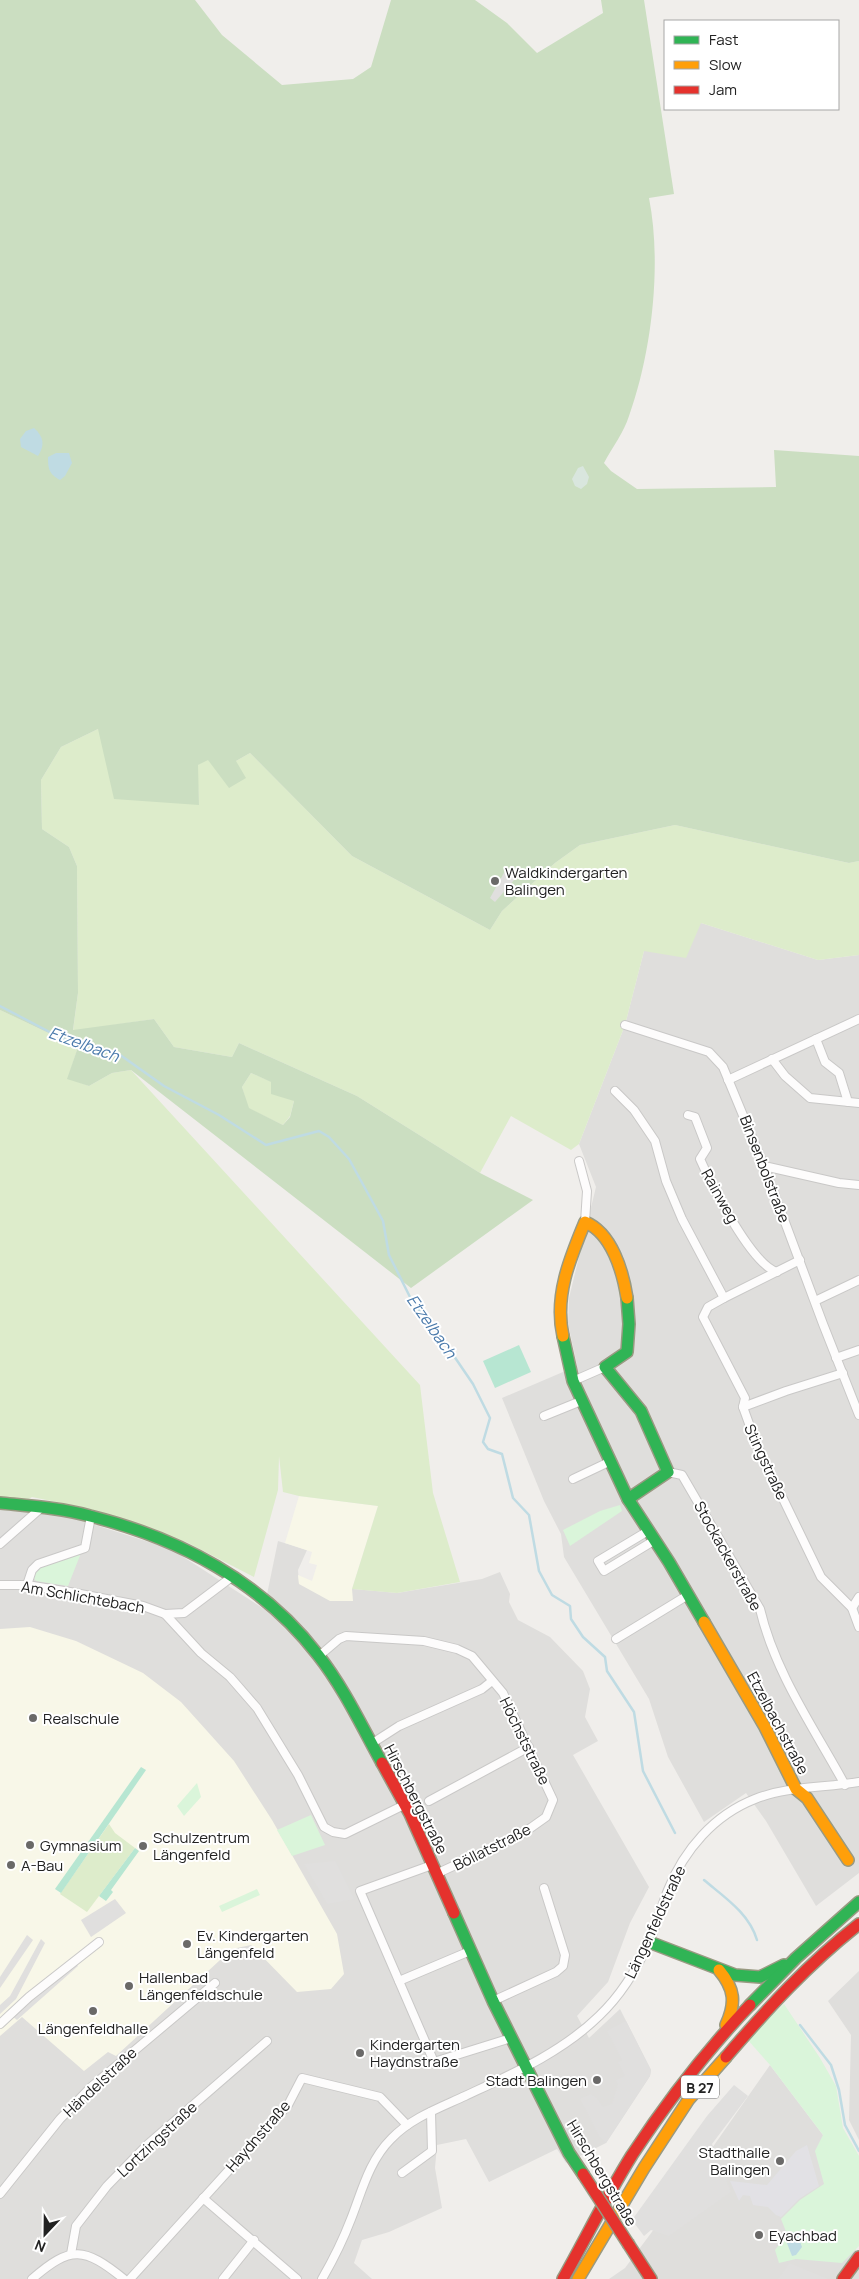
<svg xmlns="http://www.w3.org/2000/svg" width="859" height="2279" font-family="Manrope,sans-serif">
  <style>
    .residential { fill: #dfdedc }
    .education { fill: #f8f7e8 }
    .grass { fill: #ddeccb }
    .forest { fill: #cbdec1; fill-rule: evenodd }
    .wetland { fill: #d9e6de }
    .park { fill: #daf5da }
    .pitch { fill: #b7e6d2 }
    .parking { fill: #e0dfde }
    .plaza { fill: #e2e1e5 }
    .water { fill: #bfdbe3 }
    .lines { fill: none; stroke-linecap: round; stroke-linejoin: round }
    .stream { stroke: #bfdbe3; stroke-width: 2.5 }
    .street-casing { stroke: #c9c8c7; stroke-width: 10 }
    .fast-casing { stroke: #999a82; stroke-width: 14 }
    .slow-casing { stroke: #999a82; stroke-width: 14 }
    .jam-casing { stroke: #999a82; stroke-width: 14 }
    .street { stroke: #fdfcfc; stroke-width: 8 }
    .fast { stroke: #30b455; stroke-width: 11 }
    .slow { stroke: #ff9f0a; stroke-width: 11 }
    .jam { stroke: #e5322d; stroke-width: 11 }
    .jam-bridge-casing { stroke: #999a82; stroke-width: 14; stroke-linecap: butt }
    .jam-bridge { stroke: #e5322d; stroke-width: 11 }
    .poi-dot { fill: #6a6968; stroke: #fff; stroke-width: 2 }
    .labels { text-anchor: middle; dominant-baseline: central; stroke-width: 4; stroke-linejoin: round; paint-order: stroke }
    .shield { fill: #fff; stroke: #646464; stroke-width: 1 }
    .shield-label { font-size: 14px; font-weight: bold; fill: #222 }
    .poi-label { font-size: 15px; fill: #222; stroke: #fff; text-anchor: start }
    .street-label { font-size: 15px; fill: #222; stroke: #fff }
    .water-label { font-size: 16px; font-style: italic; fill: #4a7aab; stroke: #fff }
  </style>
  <rect width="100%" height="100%" fill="#f0eeeb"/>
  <!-- residential -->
  <g class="residential">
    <path d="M701,923L818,960L859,955V1873L816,1906L766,1821L746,1793L704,1822L668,1757L649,1699L564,1557L561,1534L544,1501L502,1398L577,1366L568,1323L569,1298L596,1187L579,1144L625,1025L644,951Z"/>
    <path d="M0,1505L64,1515L171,1549L264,1609L278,1541L307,1550L298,1570L299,1584L397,1593L482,1579L500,1572L510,1594L509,1602L518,1620L550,1637L583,1671L590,1689L585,1717L598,1741L573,1755L649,1887L630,1923L608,1982L577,2016L589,2038L620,2009L651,2070L650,2076L606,2143L566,2163L557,2149L489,2182L466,2139L437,2145L435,2168L442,2208L389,2232L362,2240L354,2263L372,2279H0Z"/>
    <path d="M859,1971V2140L849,2120L851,2035L828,2001Z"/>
    <path d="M770,2065L823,2135L824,2184L859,2257V2279H609L625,2268L678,2197Z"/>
  </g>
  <!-- education -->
  <g class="education">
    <path d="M299,1496L378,1506L352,1589L353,1601H330L299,1584L298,1575L312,1581L317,1565L309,1563L312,1552L285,1543Z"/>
    <path d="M30,1627L76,1641L143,1673L181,1702L234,1761L272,1820L337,1934L344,1974L331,1989L297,1992L251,1945L232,1949L116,2056L108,2052L84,2071L22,2017L0,2036V1629Z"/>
  </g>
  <!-- grass -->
  <g class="grass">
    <path d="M98,729L199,805L197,765L208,759L236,761L250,753L352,856L490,930L502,911L555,863L580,845L675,825L849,863L859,861V955L818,960L701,923L686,958L644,951L625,1025L579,1144L571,1150L511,1116L480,1173L357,1096L239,1043L232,1057L174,1047L154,1019L73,1031L78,993L77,866L69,847L42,829L41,780L61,747Z"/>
    <path d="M0,1010L78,1047L68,1078L89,1086L112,1073L131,1070L420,1385L433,1493L460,1582L397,1593L352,1589L378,1506L299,1496L283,1492L279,1456L278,1490L254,1577L186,1542L81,1507L32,1497L14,1508L0,1505Z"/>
    <path d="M251,1073L272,1082L294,1101L290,1116L283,1125L248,1108L242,1087Z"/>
    <path d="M109,1824L115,1833L135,1848L87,1912L60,1894Z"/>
  </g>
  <!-- forest -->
  <path class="forest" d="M0,0H195L222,35L282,85L353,79L371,67L391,0H475L507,23L537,53L603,13L601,0H644L674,194L649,198C662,264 652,352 629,416C624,432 612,448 604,463L611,471L637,489L776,487L774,450L859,456V861L849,863L675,825L580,845L555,863L502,911L490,930L352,856L250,753L236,761L246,778L229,788L208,760L198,765L199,805L114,799L98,729L61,747L41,780L42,829L69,847L77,866L78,993L73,1030L154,1019L174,1047L232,1057L239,1043L357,1096L480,1173L533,1200L411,1288L131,1070L112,1073L89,1086L67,1079L78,1047L0,1010ZM251,1073L271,1082V1094L294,1101L290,1117L283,1125L249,1108L242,1087Z"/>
  <!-- wetland -->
  <path class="wetland" d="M583,466L589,477L587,484L581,489L575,486L572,479L578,468Z"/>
  <!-- park -->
  <g class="park">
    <path d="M620,1505L622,1511L570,1546L563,1530L600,1511Z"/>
    <path d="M81,1553L68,1586L36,1581L33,1577L39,1567Z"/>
    <path d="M197,1783L201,1797L184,1816L177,1806Z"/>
    <path d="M311,1815L325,1845L292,1856L277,1830Z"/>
    <path d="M257,1889L260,1895L222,1912L219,1906Z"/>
    <path d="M784,2004L820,2058L836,2086L843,2128L859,2156V2246L842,2263L796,2259L779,2263L775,2250L787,2234L781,2219L800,2200L824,2184L815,2151L823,2135L770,2065L747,2039Z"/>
  </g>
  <!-- pitch -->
  <g class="pitch">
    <path d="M519,1345L531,1372L495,1388L483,1361Z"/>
    <path d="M141,1767L146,1770L61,1893L55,1889Z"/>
    <path d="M135,1848L139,1851L111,1890L113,1892L106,1901L99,1896Z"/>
  </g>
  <!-- parking -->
  <g class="parking">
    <path d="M505,871L515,879L495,902L490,898Z"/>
    <path d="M335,1861L354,1899L327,1904L304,1864Z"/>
    <path d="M115,1899L126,1913L91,1937L81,1920Z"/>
    <path d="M27,1935L33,1940L0,1988V1977Z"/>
    <path d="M41,1939L45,1943L16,1999L0,2014V2005L10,1996Z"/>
    <path d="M74,1961L78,1966L17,2020L11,2015Z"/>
    <path d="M626,2021L651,2070L650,2076L606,2143L599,2136L580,2099L591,2094L597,2098L603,2107L612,2104L618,2084L616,2080L625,2076L618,2062L622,2060L607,2031Z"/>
    <path d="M734,2085L748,2096L712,2144L731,2192L669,2236L651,2230L644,2236L632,2220L707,2116Z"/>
    <path d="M789,2263L828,2279H778Z"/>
  </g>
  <!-- plaza -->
  <path class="plaza" d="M807,2145L819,2186L799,2199L781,2217L776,2215L768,2207L753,2205L750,2196L743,2195L739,2201L730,2181L767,2185L796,2151Z"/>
  <!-- water -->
  <g class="water">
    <path d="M34,428C44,437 45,445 38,456L21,447L20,439L26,431Z"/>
    <path d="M56,453H69L72,463L65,476L60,480C49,474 48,469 48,457Z"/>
    <path d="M792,2232L797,2233L802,2247L796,2255L792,2256L785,2238Z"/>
  </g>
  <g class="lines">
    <!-- stream -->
    <g class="stream">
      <path d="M0,1006L61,1038L88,1049L116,1052L164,1086L219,1115L266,1145L319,1131L329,1137L349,1159L383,1221L389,1255L412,1301L441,1337L473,1384L490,1418L483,1442L488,1449L502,1454L513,1498L529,1515L539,1571L552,1595L570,1606L571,1619L583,1637L605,1657L607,1671L634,1712L643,1771L675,1833"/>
      <path d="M704,1880C724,1897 749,1913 757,1940"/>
      <path d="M800,2025L831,2065L839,2090L845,2125L859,2151"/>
    </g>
    <!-- street casing -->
    <g class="street-casing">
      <g id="street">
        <path d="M625,1025L709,1052L723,1067L764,1166L823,1324L859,1415"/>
        <path d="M816,1039L825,1062L839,1073L848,1102"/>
        <path d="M772,1059L785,1076L810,1098L859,1103"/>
        <path d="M728,1080L859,1019"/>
        <path d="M615,1091L634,1110L655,1141L666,1181L682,1219L724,1298L708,1307L703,1317L745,1398L743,1407L756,1443L821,1577L852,1608L859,1627"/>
        <path d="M688,1115L695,1117L707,1148L700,1159C711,1184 751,1264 777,1272"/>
        <path d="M579,1161L587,1191L585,1222"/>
        <path d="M764,1166L839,1183L859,1185"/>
        <path d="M724,1298L800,1260"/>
        <path d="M815,1301L859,1280"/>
        <path d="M836,1358L859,1350"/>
        <path d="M573,1381L605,1367"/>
        <path d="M743,1407L786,1391L843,1373"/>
        <path d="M544,1416L581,1401"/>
        <path d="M668,1472L682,1475L760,1609C775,1673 814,1728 845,1785"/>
        <path d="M573,1479L611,1461"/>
        <path d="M648,1531L598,1561L604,1571L655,1540"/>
        <path d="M0,1544L41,1508"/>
        <path d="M0,1585H27L70,1592L143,1606L165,1614L201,1653L230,1677L257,1708L298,1775L324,1827L333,1832L345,1834L404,1805"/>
        <path d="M27,1585L32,1570L38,1564L85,1548L91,1516"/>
        <path d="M852,1608L859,1597"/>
        <path d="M165,1614L184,1613L233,1576"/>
        <path d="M616,1639L688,1595"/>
        <path d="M319,1656L339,1639L346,1636L424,1641L457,1649L472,1656L503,1693L553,1800L546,1817L522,1834L436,1874"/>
        <path d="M371,1744L399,1726L482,1689L492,1681"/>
        <path d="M429,1801L529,1747"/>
        <path d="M432,1865L360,1891L434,2062L511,2038"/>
        <path d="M399,1981L470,1951"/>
        <path d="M493,2001L556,1972L563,1966L565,1955L544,1888"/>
        <path d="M0,2024L29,1997L99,1942"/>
        <path d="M402,2173L432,2151L431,2112"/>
        <path d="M0,2194L60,2119L91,2087L215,1983"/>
        <path d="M203,2198L297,2279"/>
        <path d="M71,2254L76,2226L107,2186L147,2145L267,2041"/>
        <path d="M32,2279C71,2245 84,2247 124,2279"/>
        <path d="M130,2279L288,2105L302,2078L380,2097L407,2125"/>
        <path d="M223,2279L254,2240"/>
        <path d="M322,2279C333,2260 343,2240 351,2219C362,2191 369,2161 391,2139C411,2118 439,2108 465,2096C512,2074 561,2053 599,2016C621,1995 637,1969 649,1942C657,1925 661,1907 668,1890C684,1850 714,1815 755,1799C787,1786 825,1788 859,1782"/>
      </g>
    </g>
    <!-- fast casing -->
    <g class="fast-casing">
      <g id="fast">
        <path d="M627,1298L629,1324L627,1352L605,1367L641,1411L668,1472L628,1499"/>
        <path d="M563,1336L573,1381L628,1499L669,1562L704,1622"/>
        <path d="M0,1503C30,1506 61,1508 90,1516C179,1538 262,1582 318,1655C344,1688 362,1727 382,1763"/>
        <path d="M454,1913L493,2001L569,2153L583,2174"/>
        <path d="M649,1942L735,1975L760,1977L784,1965"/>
        <path d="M750,2005L796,1958L859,1902"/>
      </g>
    </g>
    <!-- slow casing -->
    <g class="slow-casing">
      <g id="slow">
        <path d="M563,1336C554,1296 570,1258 585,1222C612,1233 623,1272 627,1298"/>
        <path d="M704,1622L765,1727L796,1789L807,1798L848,1860"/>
        <path d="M719,1970C735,1989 736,2003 726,2025"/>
        <path d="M578,2279L644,2168L689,2099L726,2057"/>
      </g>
    </g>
    <!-- jam casing -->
    <g class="jam-casing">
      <g id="jam">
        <path d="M382,1763L410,1814L454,1913"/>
        <path d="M726,2057C767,2009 809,1963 859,1924"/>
        <path d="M629,2245L651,2279"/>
        <path d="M563,2279C586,2238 607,2195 632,2155C667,2102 706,2051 750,2005"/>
        <path d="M843,2279L859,2257"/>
      </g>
    </g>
    <!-- street -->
    <use href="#street" class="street"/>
    <!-- fast -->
    <use href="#fast" class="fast"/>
    <!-- slow -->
    <use href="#slow" class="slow"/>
    <!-- jam -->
    <use href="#jam" class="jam"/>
    <!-- jam-bridge casing -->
    <g class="jam-bridge-casing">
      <path id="jam-bridge" d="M583,2174L629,2245"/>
    </g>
    <!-- jam-bridge -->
    <use href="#jam-bridge" class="jam-bridge"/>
  </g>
  <!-- markers -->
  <g class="poi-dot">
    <circle cx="495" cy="881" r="5"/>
    <circle cx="33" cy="1718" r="5"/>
    <circle cx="30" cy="1845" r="5"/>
    <circle cx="143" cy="1846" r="5"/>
    <circle cx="11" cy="1865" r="5"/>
    <circle cx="187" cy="1944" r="5"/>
    <circle cx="129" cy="1986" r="5"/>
    <circle cx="93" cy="2011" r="5"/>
    <circle cx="360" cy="2053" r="5"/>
    <circle cx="597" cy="2080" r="5"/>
    <circle cx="780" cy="2161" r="5"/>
    <circle cx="759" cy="2235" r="5"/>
  </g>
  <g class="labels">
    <!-- shield labels -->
    <rect class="shield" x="681" y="2075.5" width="38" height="23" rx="4"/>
    <g class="shield-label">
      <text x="700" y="2087">B 27</text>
    </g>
    <!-- poi labels -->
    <g class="poi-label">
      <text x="505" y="872">Waldkindergarten<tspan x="505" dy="17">Balingen</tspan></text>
      <text x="43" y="1718">Realschule</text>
      <text x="153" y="1837">Schulzentrum<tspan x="153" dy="17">Längenfeld</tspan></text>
      <text x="40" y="1845">Gymnasium</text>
      <text x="21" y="1865">A-Bau</text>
      <text x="197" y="1935">Ev. Kindergarten<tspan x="197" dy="17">Längenfeld</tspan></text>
      <text x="139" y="1977">Hallenbad<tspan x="139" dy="17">Längenfeldschule</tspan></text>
      <text x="93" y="2028" text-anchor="middle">Längenfeldhalle</text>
      <text x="370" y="2044">Kindergarten<tspan x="370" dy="17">Haydnstraße</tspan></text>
      <text x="587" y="2080" text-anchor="end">Stadt Balingen</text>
      <text x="770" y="2152" text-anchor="end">Stadthalle<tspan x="770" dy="17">Balingen</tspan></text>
      <text x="769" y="2235">Eyachbad</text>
    </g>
    <!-- street labels -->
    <g class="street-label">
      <text transform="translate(765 1169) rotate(69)">Binsenbolstraße</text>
      <text transform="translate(720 1196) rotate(61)">Rainweg</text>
      <text transform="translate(766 1462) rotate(65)">Stingstraße</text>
      <text transform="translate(728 1556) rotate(61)">Stockackerstraße</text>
      <text transform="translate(83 1597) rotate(10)">Am Schlichtebach</text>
      <text transform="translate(778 1723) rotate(62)">Etzelbachstraße</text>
      <text transform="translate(525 1741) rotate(64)">Höchststraße</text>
      <text transform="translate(416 1799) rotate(63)">Hirschbergstraße</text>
      <text transform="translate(492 1847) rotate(-27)">Böllatstraße</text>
      <text transform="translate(655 1922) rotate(-65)">Längenfeldstraße</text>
      <text transform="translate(100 2082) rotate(-43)">Händelstraße</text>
      <text transform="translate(258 2136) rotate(-49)">Haydnstraße</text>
      <text transform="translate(157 2139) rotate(-43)">Lortzingstraße</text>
      <text transform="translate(602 2173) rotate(59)">Hirschbergstraße</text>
    </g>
    <!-- water labels -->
    <g class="water-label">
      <text transform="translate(84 1044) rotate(20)">Etzelbach</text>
      <text transform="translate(432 1326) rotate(55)">Etzelbach</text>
    </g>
  </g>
  <!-- legend -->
  <rect x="664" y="20" width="175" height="90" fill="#ffffff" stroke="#a7a7a7"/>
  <rect x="674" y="36" width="25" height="8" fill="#30b455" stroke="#a7a7a7"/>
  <text x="709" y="45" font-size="15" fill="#222222">Fast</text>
  <rect x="674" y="61" width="25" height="8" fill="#ff9f0a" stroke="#a7a7a7"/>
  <text x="709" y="70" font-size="15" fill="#222222">Slow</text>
  <rect x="674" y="86" width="25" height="8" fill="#e5322d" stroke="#a7a7a7"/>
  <text x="709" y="95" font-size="15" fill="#222222">Jam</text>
  <!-- north arrow -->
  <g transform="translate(45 2234) rotate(202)" stroke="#ffffff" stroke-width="4" paint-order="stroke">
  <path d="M0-4L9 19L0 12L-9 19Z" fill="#222222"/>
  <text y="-8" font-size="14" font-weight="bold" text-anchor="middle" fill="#222222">N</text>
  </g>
</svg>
